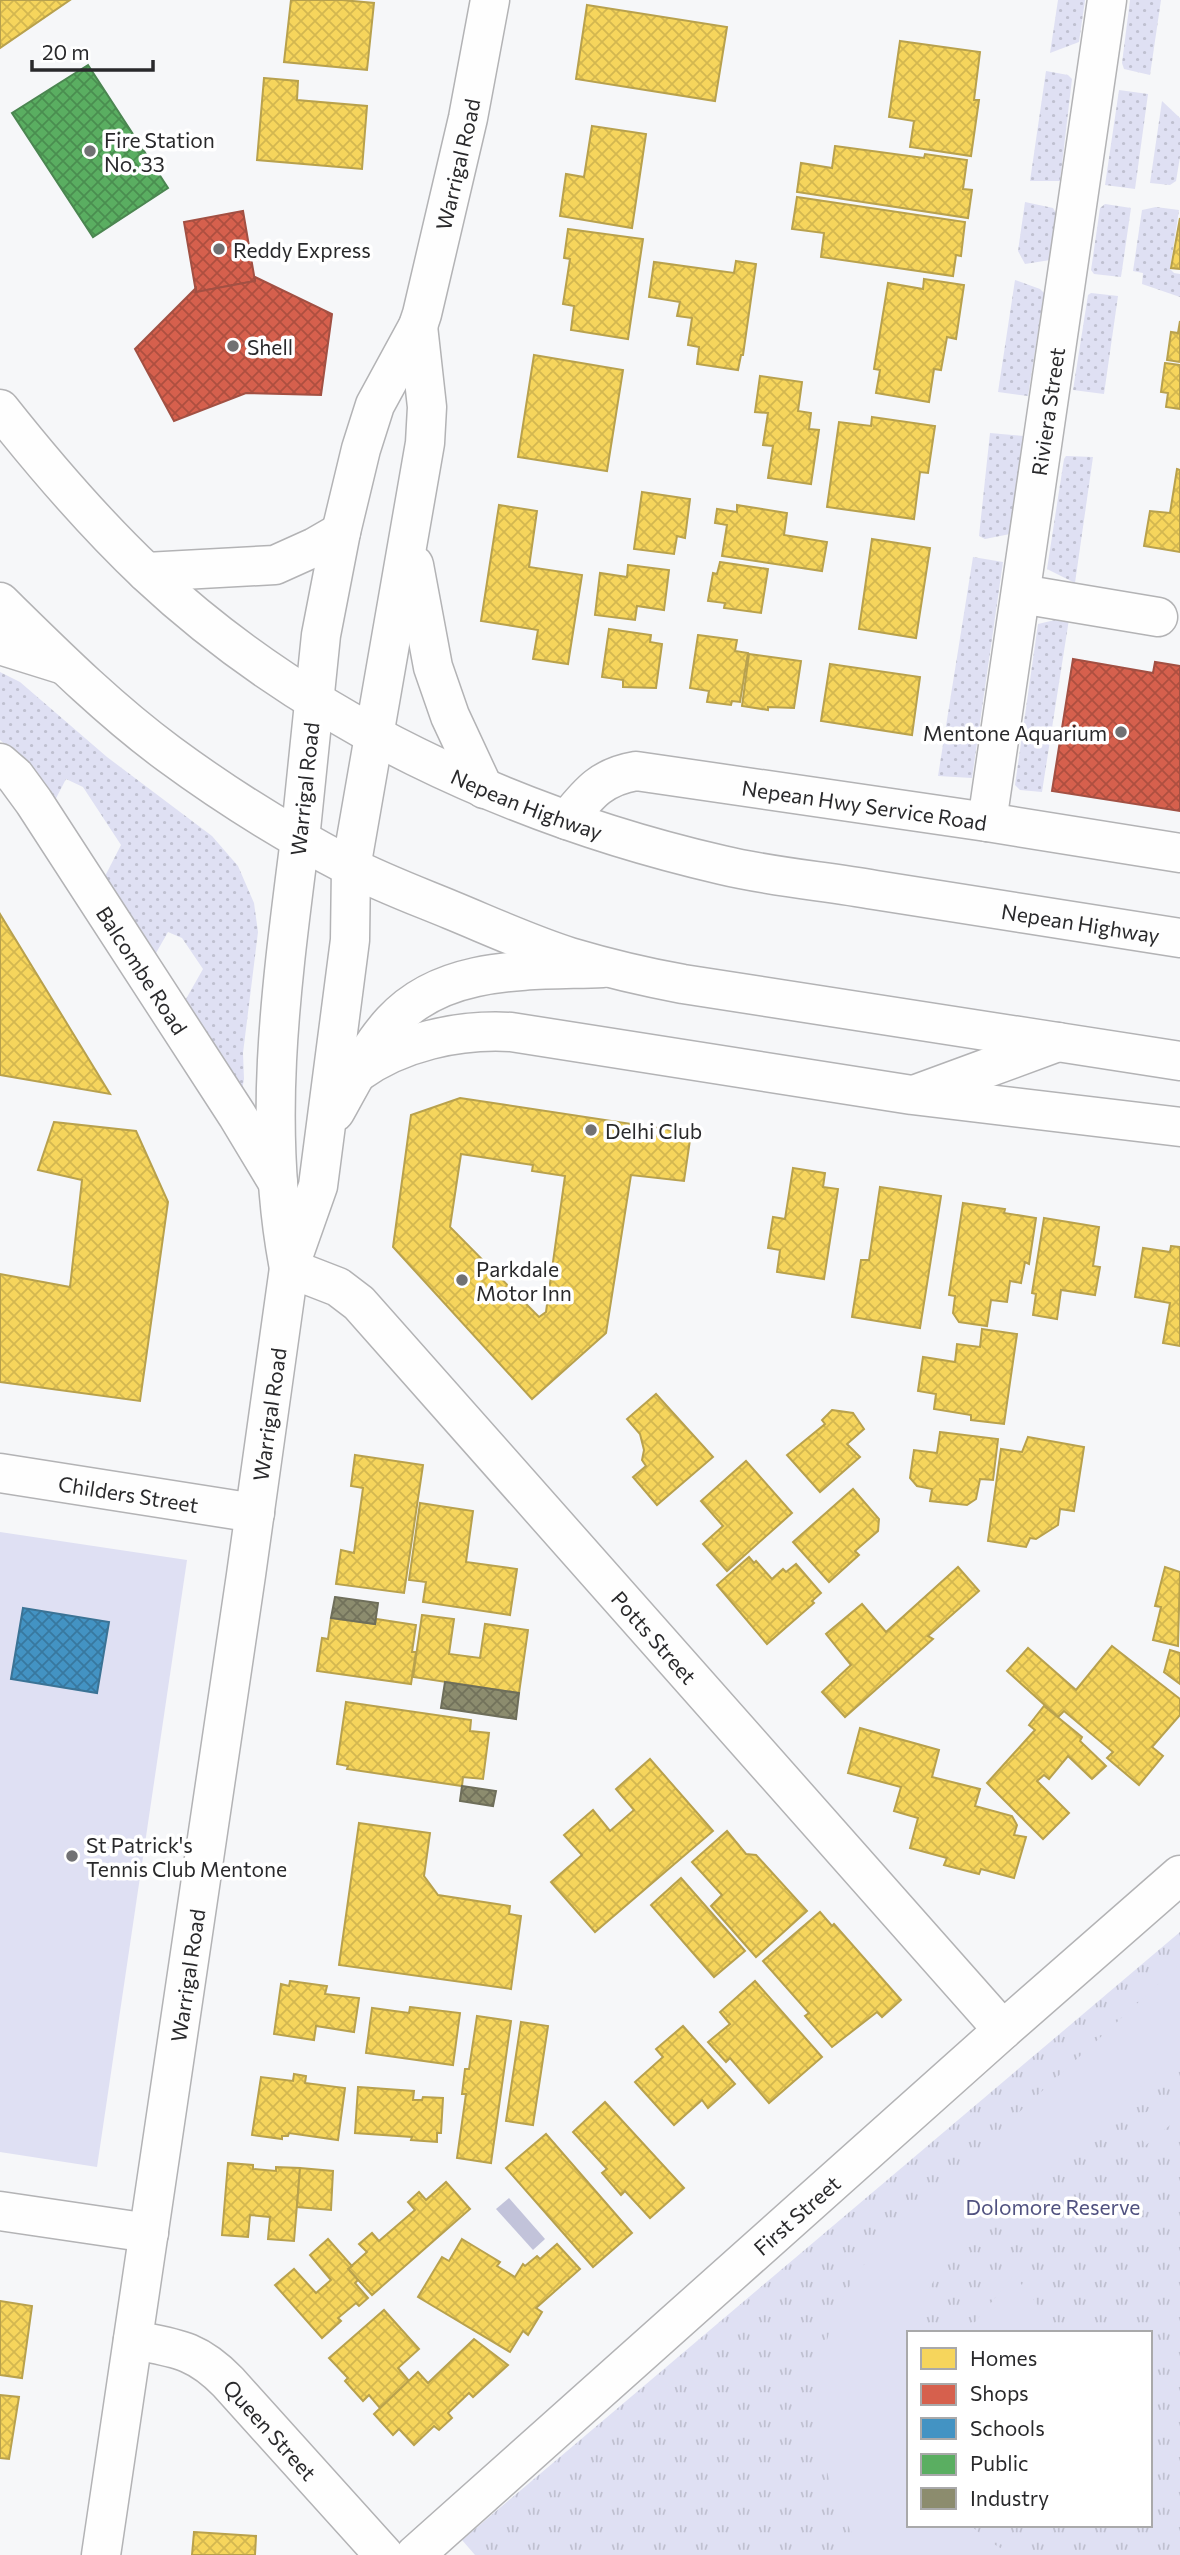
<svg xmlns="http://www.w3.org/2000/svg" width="1180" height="2555" font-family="Commissioner,sans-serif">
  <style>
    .grass { fill: url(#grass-dots) }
    .park { fill: url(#park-tufts); fill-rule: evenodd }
    .pitch { fill: #dfe0f3 }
    .water { fill: #c2c3da }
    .homes { fill: url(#homes-cross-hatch); stroke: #b8a14d; stroke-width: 2; fill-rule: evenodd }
    .shops { fill: url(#shops-cross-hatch); stroke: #a25043; stroke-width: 2 }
    .schools { fill: url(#schools-cross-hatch); stroke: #3b7395; stroke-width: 2 }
    .public { fill: url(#public-cross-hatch); stroke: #4b8651; stroke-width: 2 }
    .industry { fill: url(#industry-cross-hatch); stroke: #6e6e5a; stroke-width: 2 }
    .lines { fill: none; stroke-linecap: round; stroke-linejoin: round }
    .minor-casing { stroke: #b3b3b5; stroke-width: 41 }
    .major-casing { stroke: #b3b3b5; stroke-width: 41 }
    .highway-casing { stroke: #b3b3b5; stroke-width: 41 }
    .minor { stroke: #fefefe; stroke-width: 38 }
    .major { stroke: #fefefe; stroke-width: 38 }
    .highway { stroke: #fefefe; stroke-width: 38 }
    .poi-dot { fill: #717173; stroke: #fff; stroke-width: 2.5 }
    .labels { text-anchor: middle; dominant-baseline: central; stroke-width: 7; stroke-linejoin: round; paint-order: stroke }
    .poi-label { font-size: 21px; fill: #29292b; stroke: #fff; text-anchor: start }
    .street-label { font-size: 21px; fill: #29292b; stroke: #fff }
    .park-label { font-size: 21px; fill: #515280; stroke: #fff }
  </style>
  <defs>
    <pattern id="grass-dots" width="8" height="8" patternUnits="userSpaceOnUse" patternTransform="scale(1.75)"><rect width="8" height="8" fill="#dfe0f3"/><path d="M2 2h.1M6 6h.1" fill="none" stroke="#bfc0d0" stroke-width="1.8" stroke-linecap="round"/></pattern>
    <pattern id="park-tufts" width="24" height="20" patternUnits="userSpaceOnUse" patternTransform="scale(1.75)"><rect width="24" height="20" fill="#dfe0f3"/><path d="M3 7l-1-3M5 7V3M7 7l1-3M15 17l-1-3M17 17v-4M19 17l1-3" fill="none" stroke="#bfc0d0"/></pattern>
    <pattern id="homes-cross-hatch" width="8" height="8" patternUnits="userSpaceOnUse" patternTransform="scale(1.75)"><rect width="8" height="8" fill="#f6d55c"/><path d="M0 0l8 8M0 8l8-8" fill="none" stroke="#d3b750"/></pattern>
    <pattern id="shops-cross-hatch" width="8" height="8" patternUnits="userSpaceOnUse" patternTransform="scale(1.75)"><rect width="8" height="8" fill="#d6604d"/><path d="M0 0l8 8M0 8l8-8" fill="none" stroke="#ae4f40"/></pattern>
    <pattern id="schools-cross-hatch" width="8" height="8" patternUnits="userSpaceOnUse" patternTransform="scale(1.75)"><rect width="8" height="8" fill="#4393c3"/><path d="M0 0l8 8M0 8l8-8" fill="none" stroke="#38789f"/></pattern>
    <pattern id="public-cross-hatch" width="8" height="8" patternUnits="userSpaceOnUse" patternTransform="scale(1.75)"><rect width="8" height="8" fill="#5aae61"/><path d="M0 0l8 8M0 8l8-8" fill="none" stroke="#4a8e50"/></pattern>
    <pattern id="industry-cross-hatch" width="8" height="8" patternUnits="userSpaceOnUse" patternTransform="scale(1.75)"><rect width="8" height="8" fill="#8c8c6e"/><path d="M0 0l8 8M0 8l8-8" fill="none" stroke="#72725b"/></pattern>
  </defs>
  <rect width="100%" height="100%" fill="#f6f7f9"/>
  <!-- grass -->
  <g class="grass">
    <path d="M1058,0H1085L1079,42L1050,53Z"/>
    <path d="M1130,0H1161L1150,75L1124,69L1122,63Z"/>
    <path d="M1046,71L1068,75L1072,79L1060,181H1030Z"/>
    <path d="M1119,90L1148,94L1135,189L1105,185Z"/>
    <path d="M1162,101L1180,118V157L1176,181L1170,185L1150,183Z"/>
    <path d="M1025,202L1053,208L1056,213L1050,260L1025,264L1018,251Z"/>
    <path d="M1105,204L1131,208L1121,277L1094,274L1091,270L1100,208Z"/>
    <path d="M1156,207L1179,210L1170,269L1174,273L1180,274V297L1142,284L1143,273L1133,271L1142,210Z"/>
    <path d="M1015,280L1040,289L1044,293L1028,396L998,392Z"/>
    <path d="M1091,293L1118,296L1104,394L1073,390L1088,295Z"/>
    <path d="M990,433L1023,436L1010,534L985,539L979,536Z"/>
    <path d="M1066,456L1093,457L1075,583L1047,569L1064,459Z"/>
    <path d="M973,557L1003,562L972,778L938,776Z"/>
    <path d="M1059,619H1069L1042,792L1020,790L1015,785L1038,624Z"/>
    <path d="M0,672L20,682L107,757L212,836L238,866L254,903L258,932L243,1053L244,1079L242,1091L182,1006L203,969L182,938L168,932L156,953H152L102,882L121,845L83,787L66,779L52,806L25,761L0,740Z"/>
  </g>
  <!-- park -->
  <path class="park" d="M1180,1932V2555H475L462,2540ZM909,2333H1150V2525H909Z"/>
  <!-- pitch -->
  <g class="pitch">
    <path d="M0,1532L187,1560L97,2167L0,2152Z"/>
    <path d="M1180,1964V2051L943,2266L927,2292L913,2333H909V2525H970L990,2542L1013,2555H866C814,2482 803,2383 841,2302C855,2272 879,2246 901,2221Z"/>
    <path d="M1180,2086V2117L1146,2145L1130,2125Z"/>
    <path d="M1014,2275L1037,2304L1050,2333H966Z"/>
  </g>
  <!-- water -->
  <path class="water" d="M509,2198L545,2239L533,2250L496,2209Z"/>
  <!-- homes -->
  <g class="homes">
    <path d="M0,0H70L0,48Z"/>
    <path d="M291,0H342L374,3L367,70L284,62Z"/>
    <path d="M587,5L727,27L715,101L576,79Z"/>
    <path d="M900,41L980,52L974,100H979L971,156L910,147L914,121L889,117Z"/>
    <path d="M264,78L298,81L297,100L367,106L362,169L257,160Z"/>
    <path d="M592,126L646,134L632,228L560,216L566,174L584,177Z"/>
    <path d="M835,146L924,158L925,154L967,160L963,189L972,190L968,218L797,192L801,163L832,168Z"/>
    <path d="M797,197L965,222L961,256L956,255L953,276L821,257L824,233L792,229Z"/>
    <path d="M1180,218V269L1171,268Z"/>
    <path d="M568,229L643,239L628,339L571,330L574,306L563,304L570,259L564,258Z"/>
    <path d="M736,261L756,264L743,355H741L738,370L697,364L699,347L688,345L692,318L677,316L680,302L649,297L654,262L734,273Z"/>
    <path d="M924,279L964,285L956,339L947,337L941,370L934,369L929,402L876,393L880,370L874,369L888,283L923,289Z"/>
    <path d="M1180,321V362L1167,360L1171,332L1178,333Z"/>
    <path d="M534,355L623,370L607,471L518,457Z"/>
    <path d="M1165,363L1180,365V409L1166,407L1168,393L1161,392Z"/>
    <path d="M760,376L802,382L798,411L811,413L809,429L819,430L811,484L768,478L773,446L763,445L768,413L755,412Z"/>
    <path d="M872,417L935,426L928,473L920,472L914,519L827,507L839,422L871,426Z"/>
    <path d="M1177,469L1180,470V552L1144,546L1150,511L1170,513Z"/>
    <path d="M642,492L690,499L685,538L677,536L674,554L634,549Z"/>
    <path d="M499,505L537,511L529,567L582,575L568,664L533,659L538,630L481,621Z"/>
    <path d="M737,505L787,513L784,535L827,542L822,571L722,556L727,525L715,523L717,509L737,512Z"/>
    <path d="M872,539L930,548L916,638L859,629Z"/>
    <path d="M720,562L768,569L761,613L724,608L725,603L708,601L713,573L717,574Z"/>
    <path d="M628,565L669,570L664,610L637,606L635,620L595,615L600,573L627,577Z"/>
    <path d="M609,629L651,635L650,642L662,644L656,688L623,687V680L602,677Z"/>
    <path d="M698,635L737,640L735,651L748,653L740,702L732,701L731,705L707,702L709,691L690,688Z"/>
    <path d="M749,654L801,661L794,708L768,707V710L742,706Z"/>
    <path d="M830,664L920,677L912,735L821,721Z"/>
    <path d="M0,914L110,1094L0,1075Z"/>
    <path d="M460,1098L691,1133L684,1181L631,1175L606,1333L532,1399L393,1247L411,1115ZM461,1154L533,1165L532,1171L565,1176L546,1312L539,1317L450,1227Z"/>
    <path d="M54,1122L136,1131L168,1202L140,1401L0,1382V1274L70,1287L82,1180L38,1170Z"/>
    <path d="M793,1168L825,1173L823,1187L838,1189L824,1279L777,1272L780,1250L768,1248L773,1217L785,1219Z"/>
    <path d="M880,1187L941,1196L920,1328L852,1317L861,1260H869Z"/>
    <path d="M963,1203L1005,1209L1004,1213L1036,1218L1029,1264L1025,1262L1021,1283L1010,1281L1007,1302L991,1300L987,1326L959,1322L953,1313L955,1296L949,1295Z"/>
    <path d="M1044,1218L1099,1227L1093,1266L1100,1267L1095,1295L1061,1290L1057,1319L1033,1315L1036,1294L1032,1293Z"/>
    <path d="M1171,1246L1180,1247V1346L1163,1343L1170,1303L1135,1297L1143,1248L1170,1252Z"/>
    <path d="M982,1329L1017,1334L1004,1424L971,1420V1415L934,1409L936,1394L918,1391L923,1357L955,1362L957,1344L980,1347Z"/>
    <path d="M656,1394L713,1457L657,1505L633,1477L646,1466L642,1460L644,1450L640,1434L627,1419Z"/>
    <path d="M832,1410L853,1413L864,1429L847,1444L860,1457L820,1492L787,1455L825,1424L822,1420Z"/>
    <path d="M940,1432L998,1439L993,1480L980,1479L976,1499L967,1505L930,1501L932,1489L917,1486L910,1478L914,1450L937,1453Z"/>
    <path d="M1028,1437L1084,1447L1074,1511L1060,1509L1058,1525L1036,1539L1030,1538L1026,1547L988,1541L1001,1449L1022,1452Z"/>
    <path d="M355,1455L423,1465L404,1593L336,1584L341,1550L354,1553L363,1488L351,1486Z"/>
    <path d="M746,1461L792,1513L727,1571L703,1544L723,1526L701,1501Z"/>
    <path d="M853,1489L879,1519L878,1531L855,1551L859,1555L829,1582L793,1542Z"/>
    <path d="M420,1503L473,1511L466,1562L517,1569L510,1615L423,1602L426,1582L409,1580Z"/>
    <path d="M749,1557L754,1563L756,1561L772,1579L783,1569L786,1572L796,1564L821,1593L812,1601L814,1603L767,1644L717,1585Z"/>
    <path d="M958,1567L979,1591L928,1636L933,1639L845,1717L822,1692L851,1665L826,1634L862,1604L886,1632Z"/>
    <path d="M1165,1567L1180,1572L1178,1646L1153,1640L1161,1607L1155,1606Z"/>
    <path d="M422,1615L454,1619L449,1654L480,1658L485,1624L528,1630L519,1693L413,1677Z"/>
    <path d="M331,1618L375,1624L376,1619L416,1625L412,1652H416L411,1684L317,1671L322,1638L328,1639Z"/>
    <path d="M1112,1646L1180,1699V1715L1152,1747L1163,1756L1139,1785L1107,1758L1113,1752L1064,1711L1058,1717L1007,1671L1028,1648L1076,1690Z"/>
    <path d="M1170,1650L1180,1653V1684L1164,1672Z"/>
    <path d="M346,1702L471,1720L470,1731L489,1733L483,1779L463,1777L462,1786L347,1769L348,1766L337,1764Z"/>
    <path d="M1044,1706L1082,1737L1080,1741L1106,1766L1092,1779L1068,1756L1049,1779L1044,1775L1037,1781L1069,1813L1043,1839L987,1783L1035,1730L1029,1725Z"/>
    <path d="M860,1728L939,1750L932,1777L980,1789L975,1806L1012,1816L1017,1825L1014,1835L1026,1837L1014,1878L981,1869L979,1874L944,1865L947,1858L910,1848L918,1818L894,1811L901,1787L848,1773Z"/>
    <path d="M650,1759L713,1831L595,1932L551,1882L582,1855L564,1835L593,1810L610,1831L634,1810L616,1789Z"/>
    <path d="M359,1823L430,1833L424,1876L438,1895L510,1906L509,1914L521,1916L511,1989L339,1965Z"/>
    <path d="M727,1831L746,1854L756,1855L807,1911L756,1957L711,1906L722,1895L692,1862Z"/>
    <path d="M681,1878L745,1951L714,1977L651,1905Z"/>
    <path d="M820,1912L832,1926L834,1924L901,2000L882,2017L877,2012L832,2047L805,2016L809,2013L763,1961Z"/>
    <path d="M290,1981L327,1986L325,1994L359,1998L354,2032L316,2026L314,2040L274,2034L281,1984L289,1986Z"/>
    <path d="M755,1981L822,2057L769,2103L730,2058L726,2062L708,2042L730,2024L720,2012Z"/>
    <path d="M410,2007L460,2013L453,2065L366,2053L372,2008L409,2013Z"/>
    <path d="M477,2016L511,2021L491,2163L457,2158L466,2094H462L465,2069H469Z"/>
    <path d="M521,2022L548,2026L533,2125L506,2121Z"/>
    <path d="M683,2026L735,2084L708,2108L702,2100L674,2125L635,2082L663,2057L656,2049Z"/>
    <path d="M294,2074L306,2076L305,2083L345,2088L338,2140L289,2133L288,2136H282V2139L252,2135L261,2077L293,2081Z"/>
    <path d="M358,2087L414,2091L413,2100H422L423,2097L443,2098L441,2133H437V2142L411,2140L412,2137L355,2133Z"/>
    <path d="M605,2102L684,2188L650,2218L625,2191L621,2195L602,2173L607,2169L573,2132Z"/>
    <path d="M546,2134L632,2233L593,2267L506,2168Z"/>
    <path d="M228,2163L253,2165V2169L276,2171V2167L300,2168L294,2241L268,2239L270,2217L250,2215L248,2237L222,2235Z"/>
    <path d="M300,2168L333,2171L331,2210L297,2207Z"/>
    <path d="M446,2182L470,2209L372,2295L348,2269L367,2252L359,2244L372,2233L379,2241L415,2210L408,2202L419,2192L426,2200Z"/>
    <path d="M328,2239L352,2266L348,2269L358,2280L355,2283L368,2298L359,2306L356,2303L338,2318L341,2321L322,2338L275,2285L294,2269L316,2293L331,2280L310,2255Z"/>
    <path d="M462,2239L500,2262L497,2266L515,2277L523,2264L525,2266L537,2256L540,2259L557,2244L580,2269L536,2308L542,2312L528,2335L523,2331L510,2352L418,2297L442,2257L449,2261Z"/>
    <path d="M0,2301L32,2306L22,2378L0,2375Z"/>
    <path d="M384,2310L419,2349L398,2368L409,2381L380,2408L369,2395L363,2401L345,2381L348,2378L329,2358Z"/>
    <path d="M474,2339L508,2365L473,2397L469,2393L448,2413L452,2418L439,2430L434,2426L414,2445L399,2429L393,2435L374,2414L418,2372L428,2383Z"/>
    <path d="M0,2395L19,2397L9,2459L0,2458Z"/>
    <path d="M194,2532L256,2536L255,2555H192Z"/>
  </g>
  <!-- shops -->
  <g class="shops">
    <path d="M243,211L255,281L196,292L184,222Z"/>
    <path d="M255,277L332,314L321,395L246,393L174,421L135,349L196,288V292L255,281Z"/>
    <path d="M1073,659L1153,673L1155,662L1180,666V811L1052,791Z"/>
  </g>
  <!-- schools -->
  <path class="schools" d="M23,1608L109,1622L97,1693L11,1679Z"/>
  <!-- public -->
  <path class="public" d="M88,65L168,188L93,237L12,113Z"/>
  <!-- industry -->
  <g class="industry">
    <path d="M335,1597L378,1603L375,1624L331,1618Z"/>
    <path d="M445,1682L519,1693L516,1719L441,1708Z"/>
    <path d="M462,1786L496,1791L493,1806L460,1801Z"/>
  </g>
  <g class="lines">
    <!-- minor casing -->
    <g class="minor-casing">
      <g id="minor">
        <path d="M1021,594L1158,617"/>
        <path id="s1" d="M0,763L15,776L34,802L237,1115L278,1183"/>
        <path id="s2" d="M567,820C589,793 601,777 636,771L987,822L1180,853"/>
        <path id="s3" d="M987,822L1107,0"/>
        <path d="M357,1073C400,1042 458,1029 511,1032L912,1095L1180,1127"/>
        <path d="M919,1093L1058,1042"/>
        <path id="s4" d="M289,1268L338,1287L359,1303L1003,2030"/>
        <path id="s5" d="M0,1473L255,1513"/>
        <path d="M0,2211L149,2233"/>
        <path id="s6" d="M133,2340C175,2348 196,2349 228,2382L384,2555"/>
        <path id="s7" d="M415,2555L1003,2030L1180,1875"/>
      </g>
    </g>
    <!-- major casing -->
    <g class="major-casing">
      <g id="major">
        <path d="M0,645L64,665"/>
        <path d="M335,1112C352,1082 368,1048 392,1022C445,964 532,971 603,968"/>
        <path d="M288,1263C262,1121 282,981 300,839"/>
        <path id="s8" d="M101,2555L246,1575L289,1268L318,1186L350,940L351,868"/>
      </g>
    </g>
    <!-- highway casing -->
    <g class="highway-casing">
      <g id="highway">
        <path id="s9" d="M0,409C46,467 94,523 148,574C305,721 514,817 722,865C772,877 824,881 875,890C977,906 1078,922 1180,938"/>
        <path d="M414,565L433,667L450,716L484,789"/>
        <path d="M146,572L275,565L315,547L341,532"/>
        <path d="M0,602C54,655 108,709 169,754C226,796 287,834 349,866C382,883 417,896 451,910C490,926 529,944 570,957C607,968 645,977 683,984L1180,1061"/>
        <path id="s10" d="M300,839L321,635L341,532L361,449L375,405L418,326L422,314L468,118L490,0"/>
        <path d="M351,868L425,443L427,407L418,326"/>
      </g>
    </g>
    <!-- minor -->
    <use href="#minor" class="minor"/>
    <!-- major -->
    <use href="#major" class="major"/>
    <!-- highway -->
    <use href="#highway" class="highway"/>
  </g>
  <!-- markers -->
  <g class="poi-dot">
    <circle cx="90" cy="151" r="7"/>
    <circle cx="219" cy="249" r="7"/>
    <circle cx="233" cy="346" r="7"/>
    <circle cx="1121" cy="732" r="7"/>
    <circle cx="591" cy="1130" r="7"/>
    <circle cx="462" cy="1280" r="7"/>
    <circle cx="72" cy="1856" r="7"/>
  </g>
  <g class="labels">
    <!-- poi labels -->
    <g class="poi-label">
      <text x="104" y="139">Fire Station<tspan x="104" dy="24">No. 33</tspan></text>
      <text x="233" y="249">Reddy Express</text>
      <text x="247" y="346">Shell</text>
      <text x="1107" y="732" text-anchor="end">Mentone Aquarium</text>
      <text x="605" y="1130">Delhi Club</text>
      <text x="476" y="1268">Parkdale<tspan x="476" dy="24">Motor Inn</tspan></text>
      <text x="86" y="1844">St Patrick's<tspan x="86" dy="24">Tennis Club Mentone</tspan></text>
    </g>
    <!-- street labels -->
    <g class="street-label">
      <text stroke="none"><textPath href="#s10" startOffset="698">Warrigal Road</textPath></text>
      <text stroke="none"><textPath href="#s3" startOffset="415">Riviera Street</textPath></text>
      <text transform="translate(304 789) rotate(-84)">Warrigal Road</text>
      <text stroke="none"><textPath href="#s9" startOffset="668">Nepean Highway</textPath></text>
      <text stroke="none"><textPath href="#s2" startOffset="318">Nepean Hwy Service Road</textPath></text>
      <text stroke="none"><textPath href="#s9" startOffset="1236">Nepean Highway</textPath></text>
      <text stroke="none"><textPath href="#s1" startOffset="252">Balcombe Road</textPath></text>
      <text stroke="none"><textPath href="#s8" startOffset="1153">Warrigal Road</textPath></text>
      <text stroke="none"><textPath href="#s5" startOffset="130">Childers Street</textPath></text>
      <text stroke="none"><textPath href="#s4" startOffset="525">Potts Street</textPath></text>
      <text stroke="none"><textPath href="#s8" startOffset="586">Warrigal Road</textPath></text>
      <text stroke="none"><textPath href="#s7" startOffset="511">First Street</textPath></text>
      <text stroke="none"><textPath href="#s6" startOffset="170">Queen Street</textPath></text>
    </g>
    <!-- park labels -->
    <g class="park-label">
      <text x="1053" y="2206">Dolomore Reserve</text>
    </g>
  </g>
  <!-- legend -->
  <rect x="907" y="2331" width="245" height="196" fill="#ffffff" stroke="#a9a9aa" stroke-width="2"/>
  <rect x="921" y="2348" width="35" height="21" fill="#f6d55c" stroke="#a9a9aa" stroke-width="2"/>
  <text x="970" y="2366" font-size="21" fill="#29292b">Homes</text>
  <rect x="921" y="2384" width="35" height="21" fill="#d6604d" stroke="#a9a9aa" stroke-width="2"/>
  <text x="970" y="2401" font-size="21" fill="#29292b">Shops</text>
  <rect x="921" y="2418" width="35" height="21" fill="#4393c3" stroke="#a9a9aa" stroke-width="2"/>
  <text x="970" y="2436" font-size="21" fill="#29292b">Schools</text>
  <rect x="921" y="2454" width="35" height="21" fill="#5aae61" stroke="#a9a9aa" stroke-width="2"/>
  <text x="970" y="2471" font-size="21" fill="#29292b">Public</text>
  <rect x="921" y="2488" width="35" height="21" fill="#8c8c6e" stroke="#a9a9aa" stroke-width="2"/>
  <text x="970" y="2506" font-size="21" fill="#29292b">Industry</text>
  <!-- scale -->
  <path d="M32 60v10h121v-10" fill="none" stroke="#29292b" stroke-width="3.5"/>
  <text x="42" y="60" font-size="21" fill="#29292b" stroke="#ffffff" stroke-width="5" paint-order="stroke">20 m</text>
</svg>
